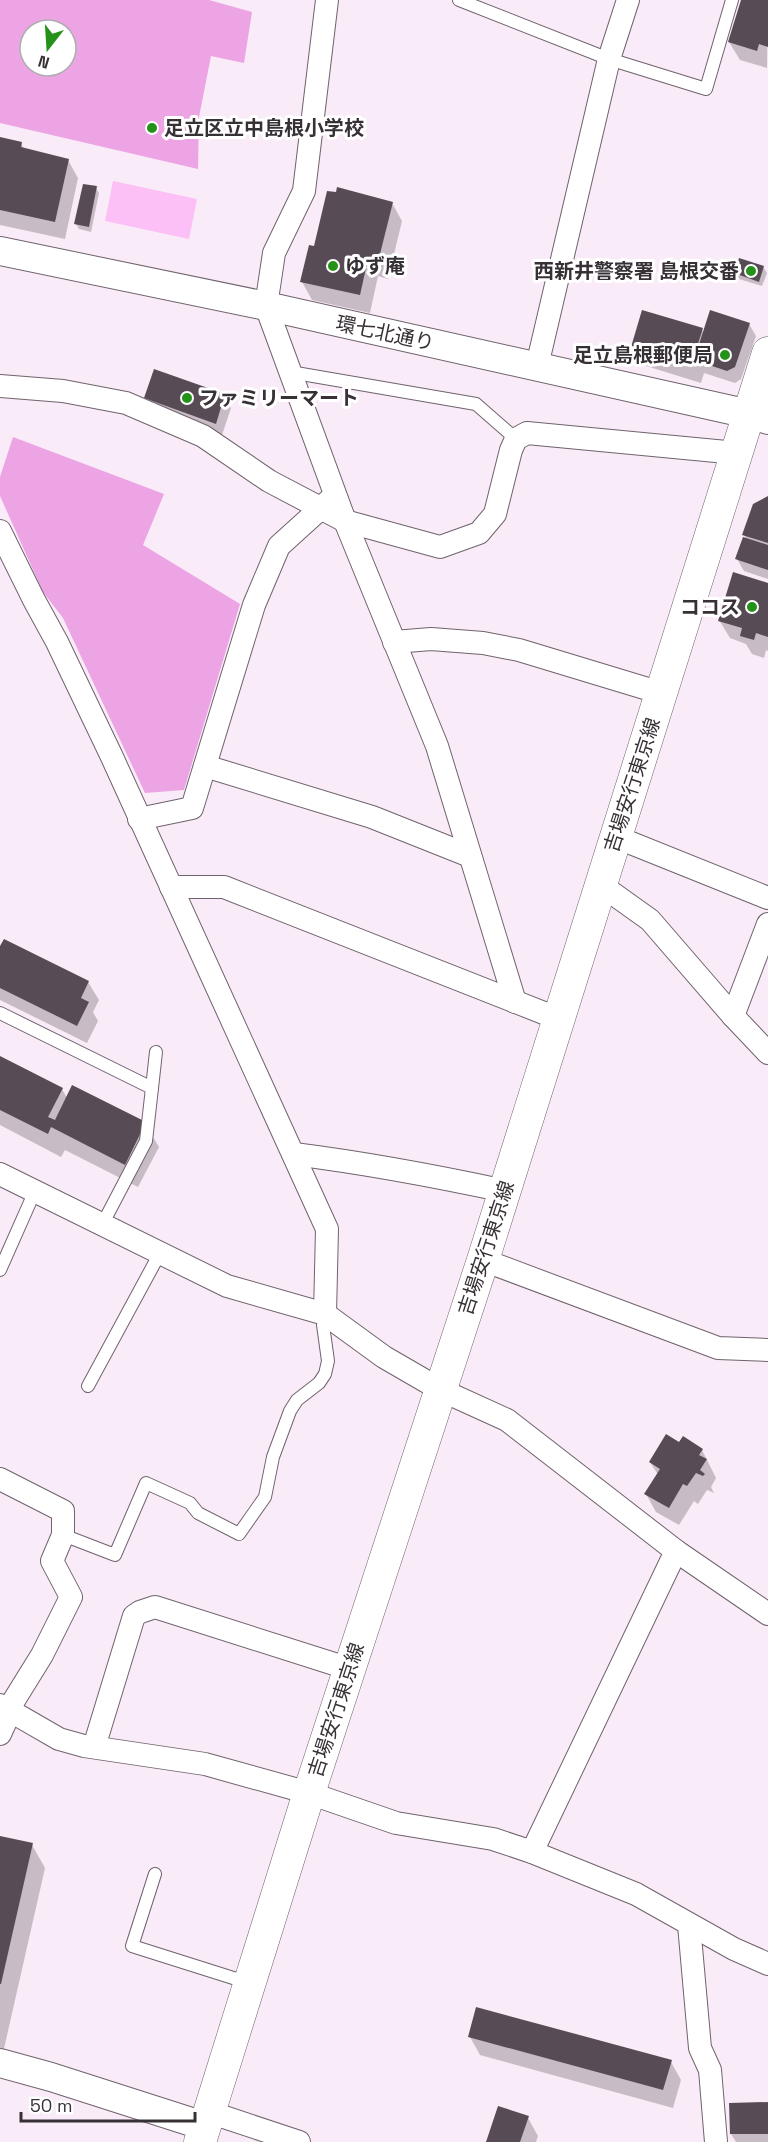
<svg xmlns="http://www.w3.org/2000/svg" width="768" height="2142" font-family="'Space Grotesk','Noto Sans JP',sans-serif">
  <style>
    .green { fill: #eca4e4; fill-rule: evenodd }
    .water { fill: #fdc0f6 }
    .shadow { fill: #0003 }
    .building { fill: #574c55 }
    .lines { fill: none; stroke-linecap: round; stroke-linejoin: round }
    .service-casing { stroke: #6f636d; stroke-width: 14 }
    .minor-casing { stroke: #6f636d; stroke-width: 24 }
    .tertiary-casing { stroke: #6f636d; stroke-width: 30 }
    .secondary-casing { stroke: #6f636d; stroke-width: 33 }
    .service { stroke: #fff; stroke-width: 12 }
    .minor { stroke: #fff; stroke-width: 22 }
    .tertiary { stroke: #fff; stroke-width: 28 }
    .secondary { stroke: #fff; stroke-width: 32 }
    .poi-dot { fill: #249118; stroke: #fff; stroke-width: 2 }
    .labels { text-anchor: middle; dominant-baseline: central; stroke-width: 6; stroke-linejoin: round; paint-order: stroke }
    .poi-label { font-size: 20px; font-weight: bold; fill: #373136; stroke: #fff; text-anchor: start }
    .street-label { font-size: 20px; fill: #373136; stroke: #fff }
  </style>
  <rect width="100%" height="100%" fill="#f9ebf7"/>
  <!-- green -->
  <g class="green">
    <path d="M0,0H209L252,12L244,63L211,56L199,117L198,169L0,123ZM30,30H66V66H30Z"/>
    <path d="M13,437L164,494L143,545L240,604L184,790L145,793L63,618L43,592L0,496V477Z"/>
  </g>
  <!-- water -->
  <path class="water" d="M113,181L197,199L189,239L105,221Z"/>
  <!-- shadow -->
  <g class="shadow">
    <path d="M742,0H768L767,68L740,60L729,42Z"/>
    <path d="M0,139L21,143L24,149L68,160L78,178L65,239L0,225Z"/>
    <path d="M96,188L99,193L91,232L79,229L76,224Z"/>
    <path d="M392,203L402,221L388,279L378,276L370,313L312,300L302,282Z"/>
    <path d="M763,267L767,273L762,286L739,279L736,273Z"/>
    <path d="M749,324L756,336L741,379L735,383L704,373L701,383L643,365L632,347L702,330L704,334Z"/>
    <path d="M224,396L231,408L222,435L153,410L146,397Z"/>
    <path d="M768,498V579L744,571L737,559L747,540L744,535Z"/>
    <path d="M768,585V651L766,650L764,658L752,654L746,644L730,638L719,620Z"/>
    <path d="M0,950L88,982L99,1000L93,1012L98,1021L87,1043L0,1000Z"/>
    <path d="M0,1057L62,1089L67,1098L145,1124L159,1147L138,1187L65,1150L61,1157L0,1125Z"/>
    <path d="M680,1444L702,1450L716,1478L711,1487L714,1493L707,1490L698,1504L694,1501L679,1525L656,1512L646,1494L658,1475L650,1462Z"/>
    <path d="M0,1838L32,1845L45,1868L3,2053L0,2052Z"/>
    <path d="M470,2037L671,2062L681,2080L673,2108L480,2055Z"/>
    <path d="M768,2104V2142H736L731,2134Z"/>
    <path d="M528,2118L538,2136L536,2142H488Z"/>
  </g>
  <!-- building -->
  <g class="building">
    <path d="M741,0H768V47L759,44L757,51L728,42Z"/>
    <path d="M0,137L22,142L21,147L69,159L55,222L0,210Z"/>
    <path d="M83,184L97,186L89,227L74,224Z"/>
    <path d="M337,187L393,202L378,262L368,259L360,295L300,282L309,245L314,246L327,191L336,192Z"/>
    <path d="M739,258L764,266L759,282L734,273Z"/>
    <path d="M642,310L703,328L691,366L631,347Z"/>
    <path d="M710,310L750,323L735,367L727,371L694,360Z"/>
    <path d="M154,369L225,394L216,424L144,398Z"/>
    <path d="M768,496V543L742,535L753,504Z"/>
    <path d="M743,537L768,545V570L735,559Z"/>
    <path d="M733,572L768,583V637L756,633L754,640L740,636L742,628L718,621Z"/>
    <path d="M4,939L89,981L81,998L89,1002L77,1026L0,988V946Z"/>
    <path d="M0,1056L63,1088L48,1117L55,1120L72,1085L146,1122L125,1165L51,1127L48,1134L0,1110Z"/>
    <path d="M666,1434L679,1442L683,1436L703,1449L699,1455L707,1459L700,1470L705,1474L703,1476L696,1473L687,1486L683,1484L669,1508L644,1494L660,1469L649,1462Z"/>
    <path d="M0,1836L33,1843L1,1984H0Z"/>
    <path d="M476,2007L672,2060L663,2090L468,2037Z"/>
    <path d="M768,2102V2134H730L729,2103Z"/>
    <path d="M498,2106L529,2116L520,2142H486Z"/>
  </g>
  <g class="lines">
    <!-- service casing -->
    <g class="service-casing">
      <g id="service">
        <path d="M459,0L609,59L706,89L732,0"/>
        <path d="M290,372L476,404L516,439"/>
        <path d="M0,1013L152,1088L146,1141L102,1225"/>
        <path d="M152,1088L156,1052"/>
        <path d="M0,1270L35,1191"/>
        <path d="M88,1386L160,1253"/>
        <path d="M63,1535L115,1555L146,1483L190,1503L198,1513L239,1534L265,1497L273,1457L290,1411L297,1400L319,1383L325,1374L328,1361L323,1325L325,1314"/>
        <path d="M155,1874L132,1946L249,1983"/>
      </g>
    </g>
    <!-- minor casing -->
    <g class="minor-casing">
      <g id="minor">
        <path d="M327,0L304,191L274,253L266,306L345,521L437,746L515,1002"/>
        <path d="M537,366L609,59L628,0"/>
        <path d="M0,386L63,391L126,403L203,436L269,481L345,521L440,547L479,533L495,514L511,450L516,439L527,433L737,453"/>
        <path d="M0,531L34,600L57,642L112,757L327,1229L325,1314"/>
        <path d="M394,642L431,639L483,643L519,650L661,693"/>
        <path d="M205,766L372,817L470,856"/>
        <path d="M139,819L192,808L254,605L279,546L332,498"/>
        <path d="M616,837L768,898"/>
        <path d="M601,885L650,920L733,1016L768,1053"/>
        <path d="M171,887H224L559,1019"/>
        <path d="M733,1016L768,924"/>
        <path d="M294,1154C365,1163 435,1176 505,1191"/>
        <path d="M0,1174L227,1286L325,1314L384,1357L441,1390L507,1420L676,1551L768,1614"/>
        <path d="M483,1260L718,1348L768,1350"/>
        <path d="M0,1479L63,1511V1535L52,1561L71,1597L42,1655L8,1710"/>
        <path d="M0,1705L59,1739L84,1746L205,1764L309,1793L396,1823L493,1839L532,1852L636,1894L734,1949L768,1964"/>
        <path d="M0,1734L10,1712"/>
        <path d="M94,1747L134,1616L140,1612L155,1607L350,1669"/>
        <path d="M532,1852L676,1551"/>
        <path d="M689,1925L700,2048L710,2070L716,2142"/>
        <path d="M209,2112L299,2142"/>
      </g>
    </g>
    <!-- tertiary casing -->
    <g class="tertiary-casing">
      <g id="tertiary">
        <path d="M0,251L266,306L749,414L768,420"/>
        <path d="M0,2063L51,2077L204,2126"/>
      </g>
    </g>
    <!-- secondary casing -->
    <g class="secondary-casing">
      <path id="secondary" d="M200,2142L309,1793L483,1260L768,353"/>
    </g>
    <!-- service -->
    <use href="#service" class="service"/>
    <!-- minor -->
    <use href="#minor" class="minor"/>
    <!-- tertiary -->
    <use href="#tertiary" class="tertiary"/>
    <!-- secondary -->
    <use href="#secondary" class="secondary"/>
  </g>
  <!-- markers -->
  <g class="poi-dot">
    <circle cx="152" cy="128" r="6"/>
    <circle cx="333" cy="266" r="6"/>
    <circle cx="751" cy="271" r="6"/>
    <circle cx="725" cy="355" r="6"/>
    <circle cx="187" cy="398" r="6"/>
    <circle cx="752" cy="607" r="6"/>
  </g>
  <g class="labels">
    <!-- poi labels -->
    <g class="poi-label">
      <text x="164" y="128">足立区立中島根小学校</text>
      <text x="345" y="266">ゆず庵</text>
      <text x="739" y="271" text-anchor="end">西新井警察署 島根交番</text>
      <text x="713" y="355" text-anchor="end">足立島根郵便局</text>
      <text x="199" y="398">ファミリーマート</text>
      <text x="740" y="607" text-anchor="end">ココス</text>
    </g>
    <!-- street labels -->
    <g class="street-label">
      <text transform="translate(385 333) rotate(12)">環七北通り</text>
      <text transform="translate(632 785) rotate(-72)">吉場安行東京線</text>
      <text transform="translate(486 1248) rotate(-72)">吉場安行東京線</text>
      <text transform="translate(336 1710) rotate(-72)">吉場安行東京線</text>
    </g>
  </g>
  <!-- north arrow -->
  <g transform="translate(48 48) rotate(197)"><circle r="28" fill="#ffffff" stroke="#afadaf" stroke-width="1.5"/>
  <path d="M0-4.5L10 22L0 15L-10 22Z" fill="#249118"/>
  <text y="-9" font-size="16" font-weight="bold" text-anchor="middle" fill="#373136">N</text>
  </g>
  <!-- scale -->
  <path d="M21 2112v9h174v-9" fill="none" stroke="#373136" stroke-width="3"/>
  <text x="30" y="2112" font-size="18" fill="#373136" stroke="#ffffff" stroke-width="4.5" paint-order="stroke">50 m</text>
</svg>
